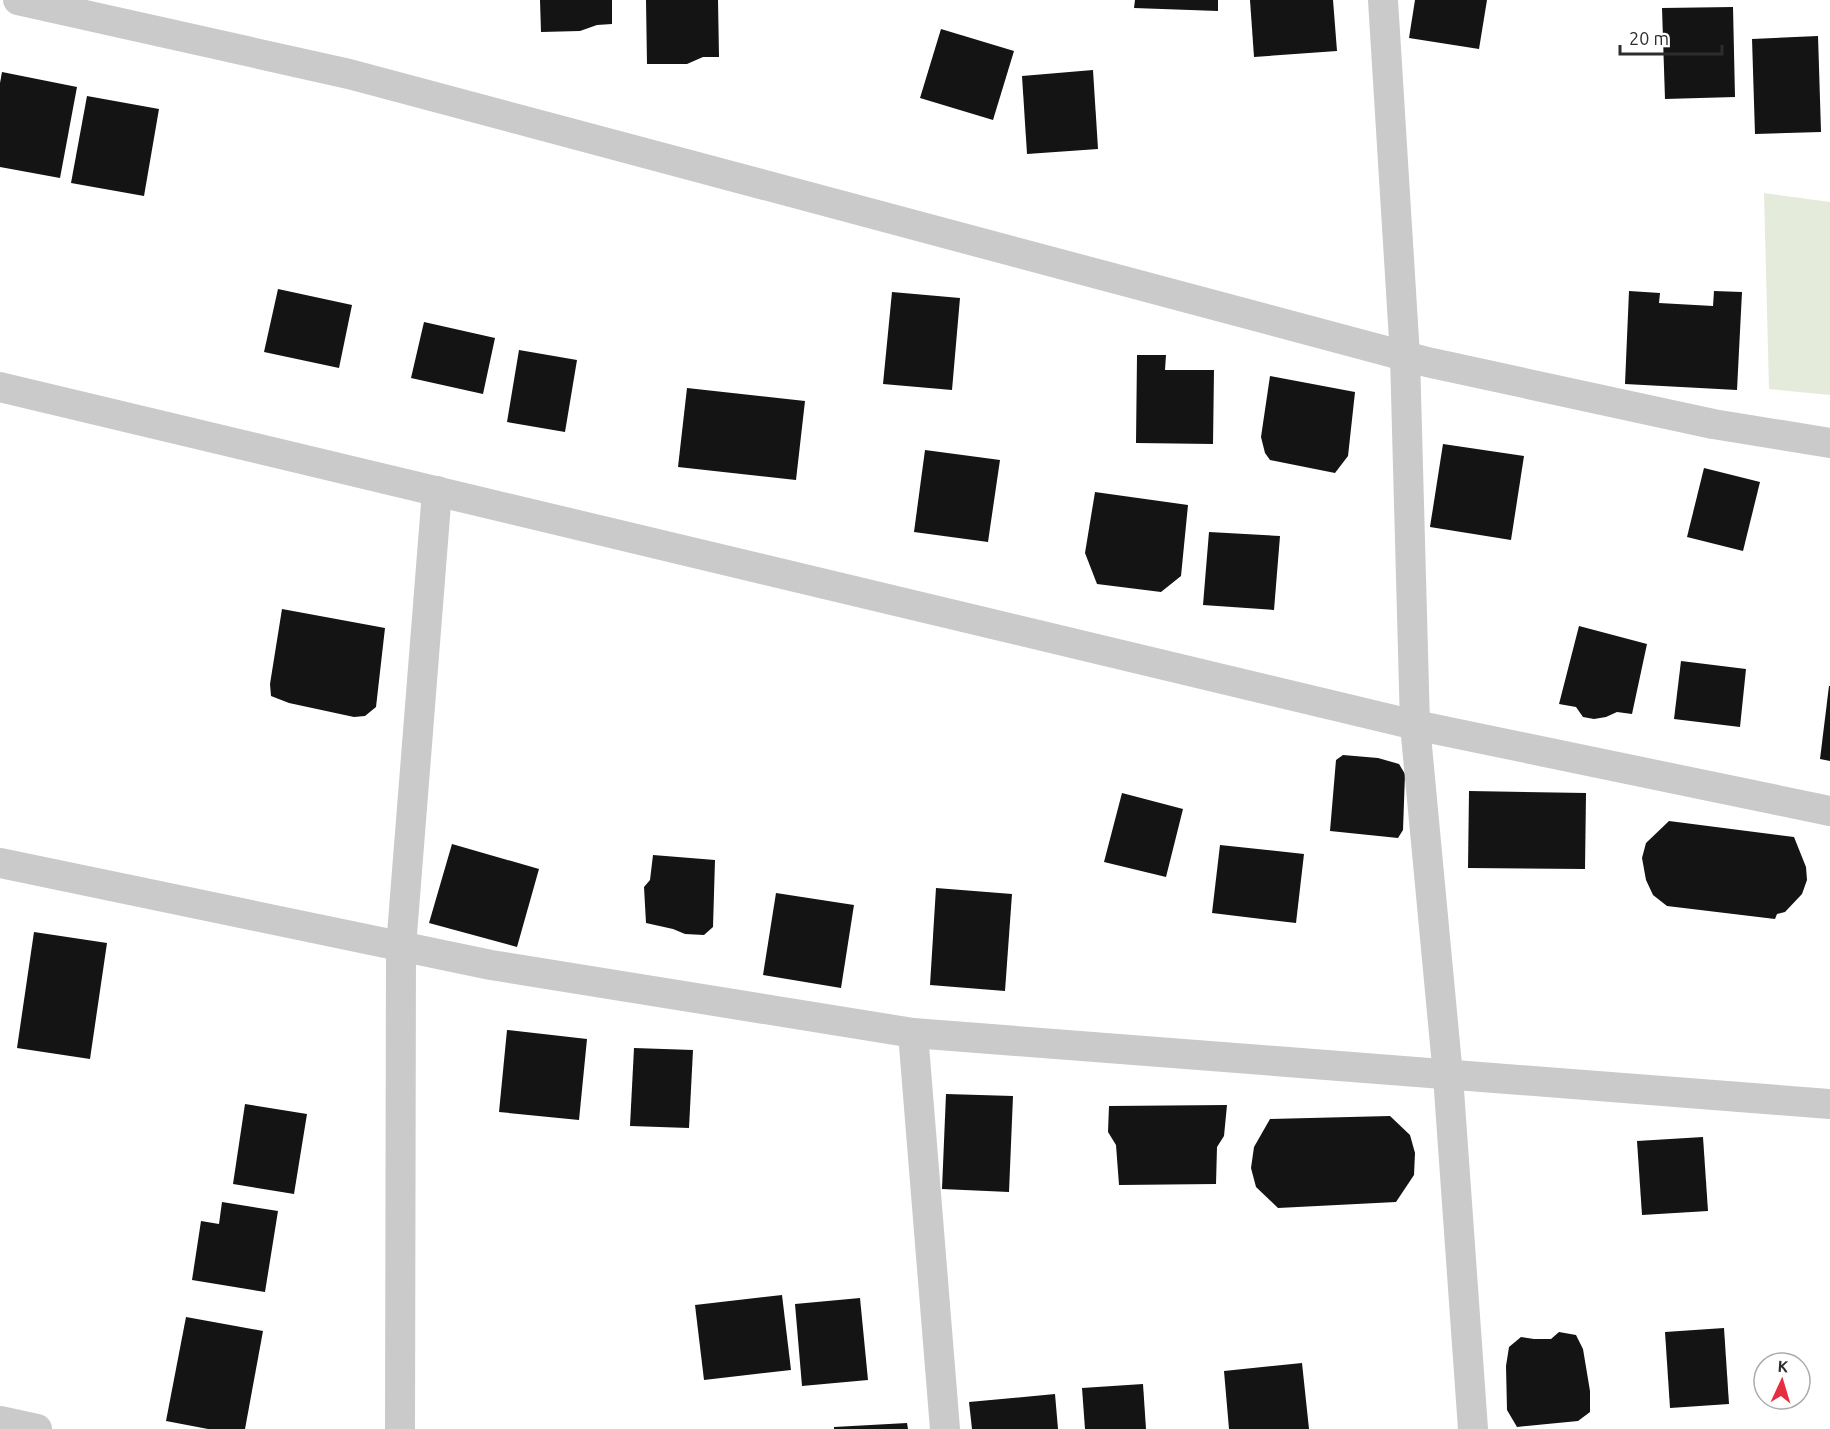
<svg xmlns="http://www.w3.org/2000/svg" width="1830" height="1429" font-family="Ubuntu,sans-serif">
  <style>
    .green { fill: #e4ebdb }
    .building { fill: #141414 }
    .lines { fill: none; stroke-linecap: round; stroke-linejoin: round }
    .minor { stroke: #cacaca; stroke-width: 30 }
  </style>
  <rect width="100%" height="100%" fill="#fff"/>
  <!-- green -->
  <path class="green" d="M1764,193L1830,202V395L1769,389Z"/>
  <!-- building -->
  <g class="building">
    <path d="M540,0H612V24L597,25L580,31L541,32Z"/>
    <path d="M646,0H718L719,57H703L687,64H647Z"/>
    <path d="M1135,0H1218V11L1134,8Z"/>
    <path d="M1250,0H1333L1337,51L1254,57Z"/>
    <path d="M1415,0H1487L1479,49L1409,38Z"/>
    <path d="M1733,7L1735,97L1665,99L1662,8Z"/>
    <path d="M941,29L1014,51L993,120L920,98Z"/>
    <path d="M1818,36L1821,132L1755,134L1752,39Z"/>
    <path d="M1093,70L1098,149L1027,154L1022,76Z"/>
    <path d="M2,72L77,87L60,178L0,167V83Z"/>
    <path d="M87,96L159,109L144,196L71,183Z"/>
    <path d="M278,289L352,305L339,368L264,352Z"/>
    <path d="M1629,291L1660,293L1659,303L1713,306L1714,291L1742,292L1737,390L1625,384Z"/>
    <path d="M892,292L960,298L952,390L883,384Z"/>
    <path d="M424,322L495,338L483,394L411,378Z"/>
    <path d="M519,350L577,360L565,432L507,422Z"/>
    <path d="M1137,355H1166L1165,370H1214L1213,444L1136,443Z"/>
    <path d="M1270,376L1355,392L1348,456L1335,473L1270,460L1265,453L1261,437Z"/>
    <path d="M687,388L805,401L796,480L678,467Z"/>
    <path d="M1443,444L1524,456L1511,540L1430,527Z"/>
    <path d="M925,450L1000,460L988,542L914,532Z"/>
    <path d="M1704,468L1760,482L1743,551L1687,537Z"/>
    <path d="M1095,492L1188,505L1181,576L1161,592L1097,584L1085,553Z"/>
    <path d="M1209,532L1280,536L1274,610L1203,605Z"/>
    <path d="M282,609L385,628L376,707L365,716L354,717L289,703L271,696L270,684Z"/>
    <path d="M1579,626L1647,644L1632,714L1617,712L1606,717L1594,719L1583,717L1576,707L1559,704Z"/>
    <path d="M1681,661L1746,669L1740,727L1674,719Z"/>
    <path d="M1829,686H1830V761L1820,759Z"/>
    <path d="M1343,755L1378,758L1399,764L1405,774L1403,830L1398,838L1330,831L1336,760Z"/>
    <path d="M1469,791L1586,793L1585,869L1468,868Z"/>
    <path d="M1122,793L1183,809L1166,877L1104,862Z"/>
    <path d="M1669,821L1794,837L1806,867L1807,880L1802,894L1785,912L1777,914L1775,919L1667,906L1653,895L1646,880L1642,858L1646,843Z"/>
    <path d="M452,844L539,869L517,947L429,923Z"/>
    <path d="M1220,845L1304,854L1296,923L1212,913Z"/>
    <path d="M653,855L715,860L713,927L704,935L685,934L673,929L646,923L644,887L650,880Z"/>
    <path d="M936,888L1012,894L1005,991L930,985Z"/>
    <path d="M776,893L854,905L841,988L763,975Z"/>
    <path d="M34,932L107,943L90,1059L17,1048Z"/>
    <path d="M507,1030L587,1039L579,1120L499,1112Z"/>
    <path d="M634,1048L693,1050L689,1128L630,1126Z"/>
    <path d="M946,1094L1013,1096L1009,1192L942,1189Z"/>
    <path d="M245,1104L307,1114L294,1194L233,1184Z"/>
    <path d="M1227,1105L1224,1136L1217,1147L1216,1184L1119,1185L1116,1145L1108,1132L1109,1106Z"/>
    <path d="M1390,1116L1410,1135L1415,1153L1414,1175L1396,1202L1278,1208L1256,1187L1251,1168L1254,1147L1270,1119Z"/>
    <path d="M1703,1137L1708,1211L1642,1215L1637,1141Z"/>
    <path d="M222,1202L278,1211L265,1292L192,1280L201,1221L219,1224Z"/>
    <path d="M782,1295L791,1370L704,1380L695,1305Z"/>
    <path d="M860,1298L868,1380L802,1386L795,1304Z"/>
    <path d="M186,1317L263,1331L245,1429H208L166,1421Z"/>
    <path d="M1724,1328L1729,1404L1670,1408L1665,1332Z"/>
    <path d="M1559,1332L1576,1335L1583,1349L1590,1391V1412L1578,1421L1517,1427L1507,1410L1506,1366L1509,1347L1521,1337L1534,1339H1551Z"/>
    <path d="M1302,1363L1309,1429H1229L1224,1371Z"/>
    <path d="M1143,1384L1146,1429H1085L1082,1388Z"/>
    <path d="M1055,1394L1058,1429H972L969,1402Z"/>
    <path d="M907,1423L908,1429H834V1427Z"/>
  </g>
  <g class="lines">
    <!-- minor -->
    <g class="minor">
      <path d="M18,0L349,74L1427,362L1713,424L1830,443"/>
      <path d="M1383,0L1405,356L1415,725L1448,1076L1473,1429"/>
      <path d="M0,387L1415,725L1830,811"/>
      <path d="M0,863L491,965L913,1033L1830,1104"/>
      <path d="M913,1033L945,1429"/>
      <path d="M0,1421L37,1429"/>
      <path d="M400,1429L401,947L437,491"/>
    </g>
  </g>
  <!-- north arrow -->
  <g transform="translate(1782 1381) rotate(4)"><circle r="28" fill="#ffffff" stroke="#ababab" stroke-width="1.5"/>
  <path d="M0-4.5L10 22L0 15L-10 22Z" fill="#e62e3f"/>
  <text y="-9" font-size="16" font-weight="bold" text-anchor="middle" fill="#2d2d2d">K</text>
  </g>
  <!-- scale -->
  <path d="M1620 45v9h102v-9" fill="none" stroke="#2d2d2d" stroke-width="3"/>
  <text x="1629" y="45" font-size="18" fill="#2d2d2d" stroke="#ffffff" stroke-width="4.5" paint-order="stroke">20 m</text>
</svg>
